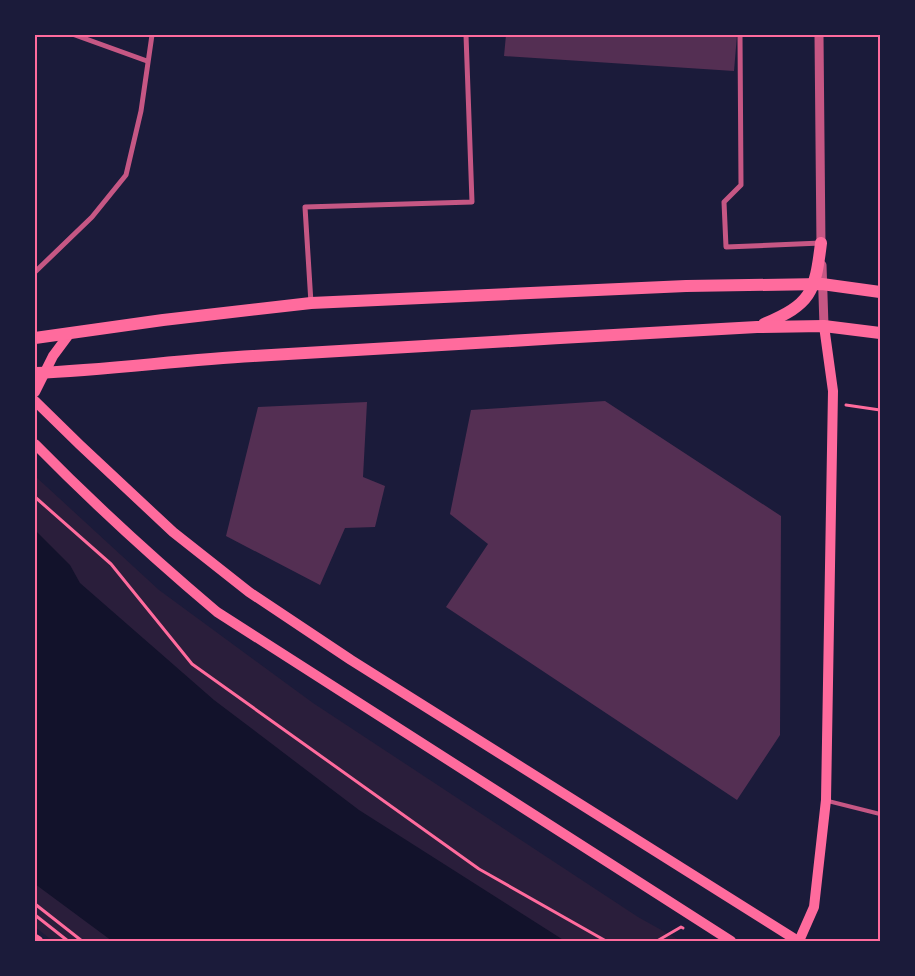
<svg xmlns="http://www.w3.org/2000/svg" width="915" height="976" font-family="Georgia,serif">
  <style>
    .green { fill: #2a1e3b }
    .water { fill: #12122b }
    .building { fill: #542f53 }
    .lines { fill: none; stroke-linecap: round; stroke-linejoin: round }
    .path { stroke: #ff6b9d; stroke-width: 3 }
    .service { stroke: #c65784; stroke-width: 4 }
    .minor { stroke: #c65784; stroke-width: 5 }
    .tertiary { stroke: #c65784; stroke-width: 9 }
    .secondary { stroke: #ff6b9d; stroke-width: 10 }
    .primary { stroke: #ff6b9d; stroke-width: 12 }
    .neatline { fill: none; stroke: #ff6b9d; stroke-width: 2 }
  </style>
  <rect width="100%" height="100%" fill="#1b1b3a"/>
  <!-- green -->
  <path class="green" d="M35,476L159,590L313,703L638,917L681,941H53L35,927Z"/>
  <!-- water -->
  <path class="water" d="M35,530L70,565L80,583L214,700L359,810L565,941H112L35,884Z"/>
  <!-- building -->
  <g class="building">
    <path d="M506,35H737L734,71L504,56Z"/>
    <path d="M605,401L781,516L780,735L737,800L446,607L488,544L450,514L471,410Z"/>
    <path d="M367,402L363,477L385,486L375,527L345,528L320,585L226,536L258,407Z"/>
  </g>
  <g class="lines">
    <!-- path -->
    <g class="path">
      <path d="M846,405L880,410"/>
      <path d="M35,497L111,564L192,664L479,869L606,941"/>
      <path d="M35,904L82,941"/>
      <path d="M35,915L68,941"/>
      <path d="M657,941L681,927L683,928"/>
    </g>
    <!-- service -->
    <path class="service" d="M828,801L880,814"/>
    <!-- minor -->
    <g class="minor">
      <path d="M75,35L147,61"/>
      <path d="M740,35L741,185L724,202L726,247L821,243"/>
      <path d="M35,272L92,217L126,175L141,111L152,35"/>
      <path d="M311,303L305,207L472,202L466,35"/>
    </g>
    <!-- tertiary -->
    <g class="tertiary">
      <path d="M819,35L821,247"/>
      <path d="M822,265L824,326"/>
    </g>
    <!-- secondary -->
    <g class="secondary">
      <path d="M35,392L53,356L70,333"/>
      <path d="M35,401L80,445L173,532L249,592L351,660L798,941"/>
      <path d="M35,444C94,504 153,558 217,612L731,941"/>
      <path d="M35,939L38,941"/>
      <path d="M799,941L814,907L826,800L833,391L824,326"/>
    </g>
    <!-- primary -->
    <g class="primary">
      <path d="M764,324C811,304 815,293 821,243"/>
      <path d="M35,338L163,320L311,303L686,286L822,284L880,292"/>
      <path d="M35,373C108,370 180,360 253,356C421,345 589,337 757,327L824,326L880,333"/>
    </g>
  </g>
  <!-- border -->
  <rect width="915" height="976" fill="none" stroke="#1b1b3a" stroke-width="72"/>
  <rect x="36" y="36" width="843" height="904" class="neatline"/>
</svg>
